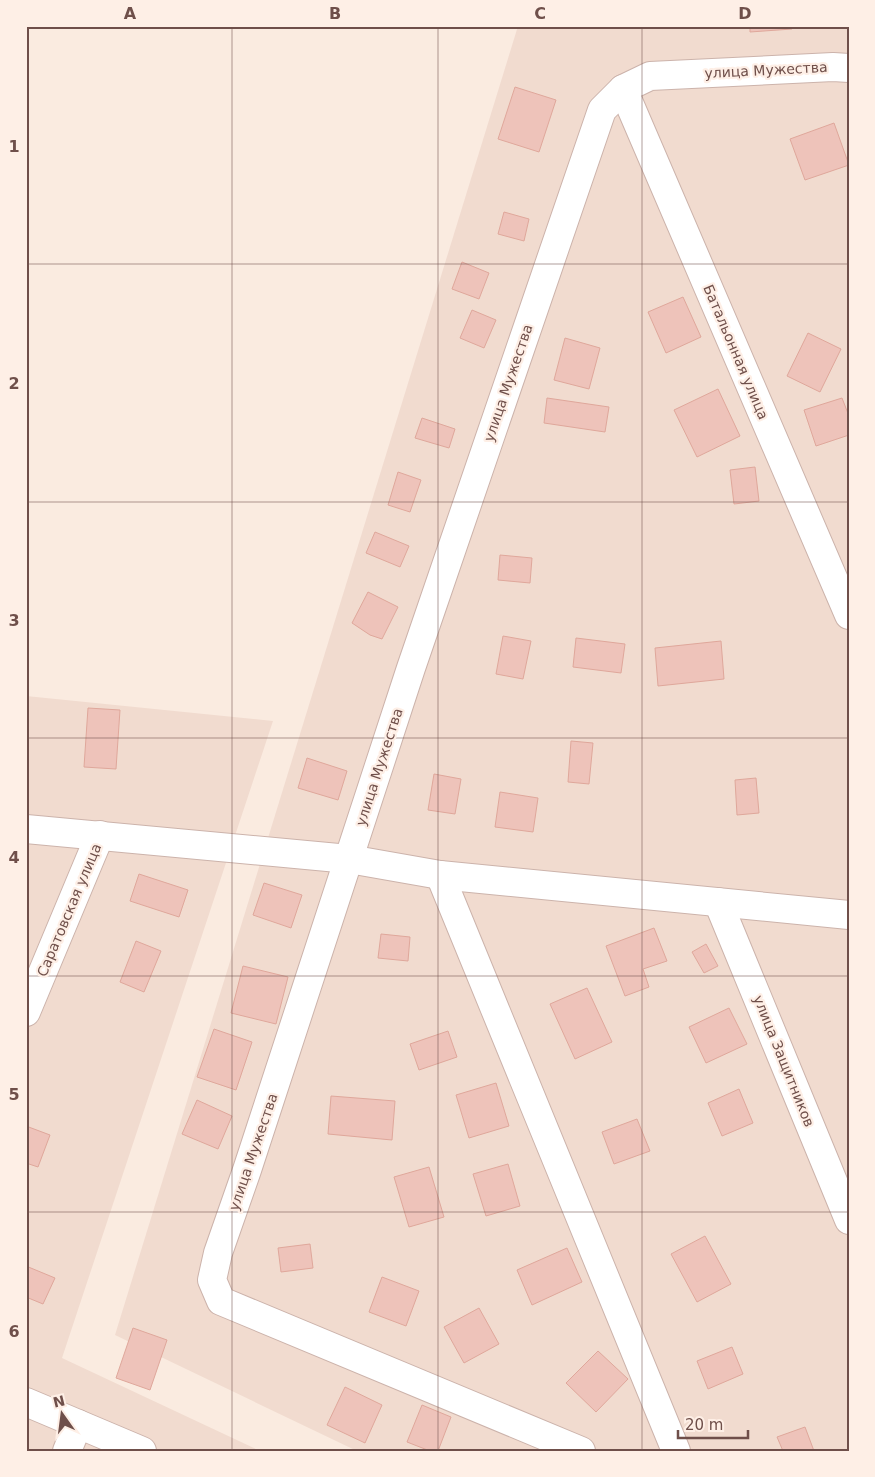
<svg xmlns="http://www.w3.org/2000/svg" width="875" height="1477" font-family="'DejaVu Sans',sans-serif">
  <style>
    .residential { fill: #f1dbcf }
    .building { fill: #eec3ba; stroke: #dfa79b }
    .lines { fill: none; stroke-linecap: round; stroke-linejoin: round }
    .minor-casing { stroke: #ccb3ab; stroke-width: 30 }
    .minor { stroke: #fff; stroke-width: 28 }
    .grid { fill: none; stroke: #6f4f4a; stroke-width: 1; stroke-opacity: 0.55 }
    .labels { text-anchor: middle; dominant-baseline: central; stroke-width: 4.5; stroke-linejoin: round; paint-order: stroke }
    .street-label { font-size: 14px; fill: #6f4f4a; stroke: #feefe6 }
    .neatline { fill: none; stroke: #6f4f4a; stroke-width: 2 }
    .grid-label { font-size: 16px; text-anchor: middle; font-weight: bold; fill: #6f4f4a }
  </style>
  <rect width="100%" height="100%" fill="#faebe0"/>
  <!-- residential -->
  <g class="residential">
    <path d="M518,26H849V1451H357L115,1335Z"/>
    <path d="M26,696L273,721L62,1358L260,1451H26Z"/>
  </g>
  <!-- building -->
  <g class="building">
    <path d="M750,26H792V29L750,32Z"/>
    <path d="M515,87L556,100L539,152L498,139Z"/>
    <path d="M834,123L849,165L805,180L790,139Z"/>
    <path d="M504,212L529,219L524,241L498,234Z"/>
    <path d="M462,262L489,273L479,299L452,289Z"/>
    <path d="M683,297L701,337L666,353L648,312Z"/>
    <path d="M472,310L496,320L484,348L460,338Z"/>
    <path d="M808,333L841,349L820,392L787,376Z"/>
    <path d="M565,338L600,348L589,389L554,380Z"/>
    <path d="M718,389L740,436L697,457L674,410Z"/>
    <path d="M547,398L609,407L605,432L544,423Z"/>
    <path d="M842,398L849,416V435L816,446L804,410Z"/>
    <path d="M422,418L455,429L449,448L415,438Z"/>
    <path d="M755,467L759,501L734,504L730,470Z"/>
    <path d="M398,472L421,480L410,512L388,505Z"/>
    <path d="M375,532L409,546L400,567L366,553Z"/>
    <path d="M500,555L532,558L530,583L498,580Z"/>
    <path d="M368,592L398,607L382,639L370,635L352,623Z"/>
    <path d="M503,636L531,641L523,679L496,674Z"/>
    <path d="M576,638L625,644L621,673L573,667Z"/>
    <path d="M721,641L724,679L658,686L655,648Z"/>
    <path d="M88,708L120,710L116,769L84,767Z"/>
    <path d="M571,741L593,743L589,784L568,782Z"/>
    <path d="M307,758L347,771L338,800L298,788Z"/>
    <path d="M434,774L461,779L455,814L428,810Z"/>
    <path d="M756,778L759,813L737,815L735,780Z"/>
    <path d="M500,792L538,798L533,832L495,827Z"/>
    <path d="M139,874L188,890L179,917L130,901Z"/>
    <path d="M264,883L302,895L291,928L253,915Z"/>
    <path d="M654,928L667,961L643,969L649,987L625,996L606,946Z"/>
    <path d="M381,934L410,937L408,961L378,958Z"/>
    <path d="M136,941L161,951L144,992L120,982Z"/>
    <path d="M706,944L718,966L704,973L692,952Z"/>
    <path d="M243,966L288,977L276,1024L231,1013Z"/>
    <path d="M587,988L612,1042L575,1059L550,1004Z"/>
    <path d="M729,1008L747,1044L706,1063L689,1027Z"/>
    <path d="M214,1029L252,1042L236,1090L197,1077Z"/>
    <path d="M448,1031L457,1057L419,1070L410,1044Z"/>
    <path d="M496,1083L509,1126L469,1138L456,1095Z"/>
    <path d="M739,1089L753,1123L722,1136L708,1103Z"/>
    <path d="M331,1096L395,1101L392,1140L328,1134Z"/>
    <path d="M197,1100L232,1116L218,1149L182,1134Z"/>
    <path d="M637,1119L650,1151L614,1164L602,1132Z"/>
    <path d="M26,1126L50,1135L38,1167L26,1163Z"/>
    <path d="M508,1164L520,1206L486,1216L473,1174Z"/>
    <path d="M429,1167L444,1217L409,1227L394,1177Z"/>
    <path d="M705,1236L731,1284L697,1302L671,1254Z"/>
    <path d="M310,1244L313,1268L281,1272L278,1248Z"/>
    <path d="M567,1248L582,1282L532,1305L517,1270Z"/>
    <path d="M26,1266L55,1278L43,1304L26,1297Z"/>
    <path d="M382,1277L419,1291L406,1326L369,1312Z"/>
    <path d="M479,1308L499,1344L464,1363L444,1327Z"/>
    <path d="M133,1328L167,1340L150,1390L116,1378Z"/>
    <path d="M732,1347L743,1374L708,1389L697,1361Z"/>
    <path d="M598,1351L628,1379L596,1412L566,1383Z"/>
    <path d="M345,1387L382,1405L365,1443L327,1425Z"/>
    <path d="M422,1405L451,1417L438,1451H430L407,1442Z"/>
    <path d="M805,1427L814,1451H783L777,1437Z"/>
  </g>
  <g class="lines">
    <!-- minor casing -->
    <g class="minor-casing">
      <g id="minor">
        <path d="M623,89L849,615"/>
        <path d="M26,829L349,859L440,875L849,915"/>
        <path d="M440,875L676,1451"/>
        <path d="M718,902L849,1220"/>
        <path d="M26,1012L100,835"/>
        <path d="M26,1402L142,1451"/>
        <path d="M67,1451L78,1424"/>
        <path d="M581,1451L221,1301L212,1280L218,1253L247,1170L411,668L602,110L623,89L650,76L833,67L849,68"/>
      </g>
    </g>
    <!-- minor -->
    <use href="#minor" class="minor"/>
  </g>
  <!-- grid -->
  <path class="grid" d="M232,26V1451M438,26V1451M642,26V1451M26,264H849M26,502H849M26,738H849M26,976H849M26,1212H849"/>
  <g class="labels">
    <!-- street labels -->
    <g class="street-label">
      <text transform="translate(766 70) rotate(-3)">улица Мужества</text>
      <text transform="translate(736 352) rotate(67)">Батальонная улица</text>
      <text transform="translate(508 383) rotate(-71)">улица Мужества</text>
      <text transform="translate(379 767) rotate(-72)">улица Мужества</text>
      <text transform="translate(69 910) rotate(-67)">Саратовская улица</text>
      <text transform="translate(784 1061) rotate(68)">улица Защитников</text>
      <text transform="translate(253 1152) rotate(-71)">улица Мужества</text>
    </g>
  </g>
  <!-- border -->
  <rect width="875" height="1477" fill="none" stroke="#feefe6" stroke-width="55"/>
  <!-- north arrow -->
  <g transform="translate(62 1414) rotate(346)" stroke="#feefe6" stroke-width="4" paint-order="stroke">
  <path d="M0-4L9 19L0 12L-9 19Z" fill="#6f4f4a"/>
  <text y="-8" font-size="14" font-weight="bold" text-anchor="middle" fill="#6f4f4a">N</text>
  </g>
  <!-- scale -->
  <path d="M678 1430v8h70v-8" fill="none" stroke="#6f4f4a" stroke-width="2.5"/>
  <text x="685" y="1430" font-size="15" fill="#6f4f4a" stroke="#feefe6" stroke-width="4" paint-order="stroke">20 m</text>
  <rect x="28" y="28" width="820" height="1422" class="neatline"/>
  <g class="grid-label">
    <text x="130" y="19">A</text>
    <text x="335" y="19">B</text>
    <text x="540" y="19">C</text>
    <text x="745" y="19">D</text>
    <text x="14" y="152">1</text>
    <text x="14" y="389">2</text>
    <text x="14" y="626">3</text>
    <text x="14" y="863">4</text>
    <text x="14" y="1100">5</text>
    <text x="14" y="1337">6</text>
  </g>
</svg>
